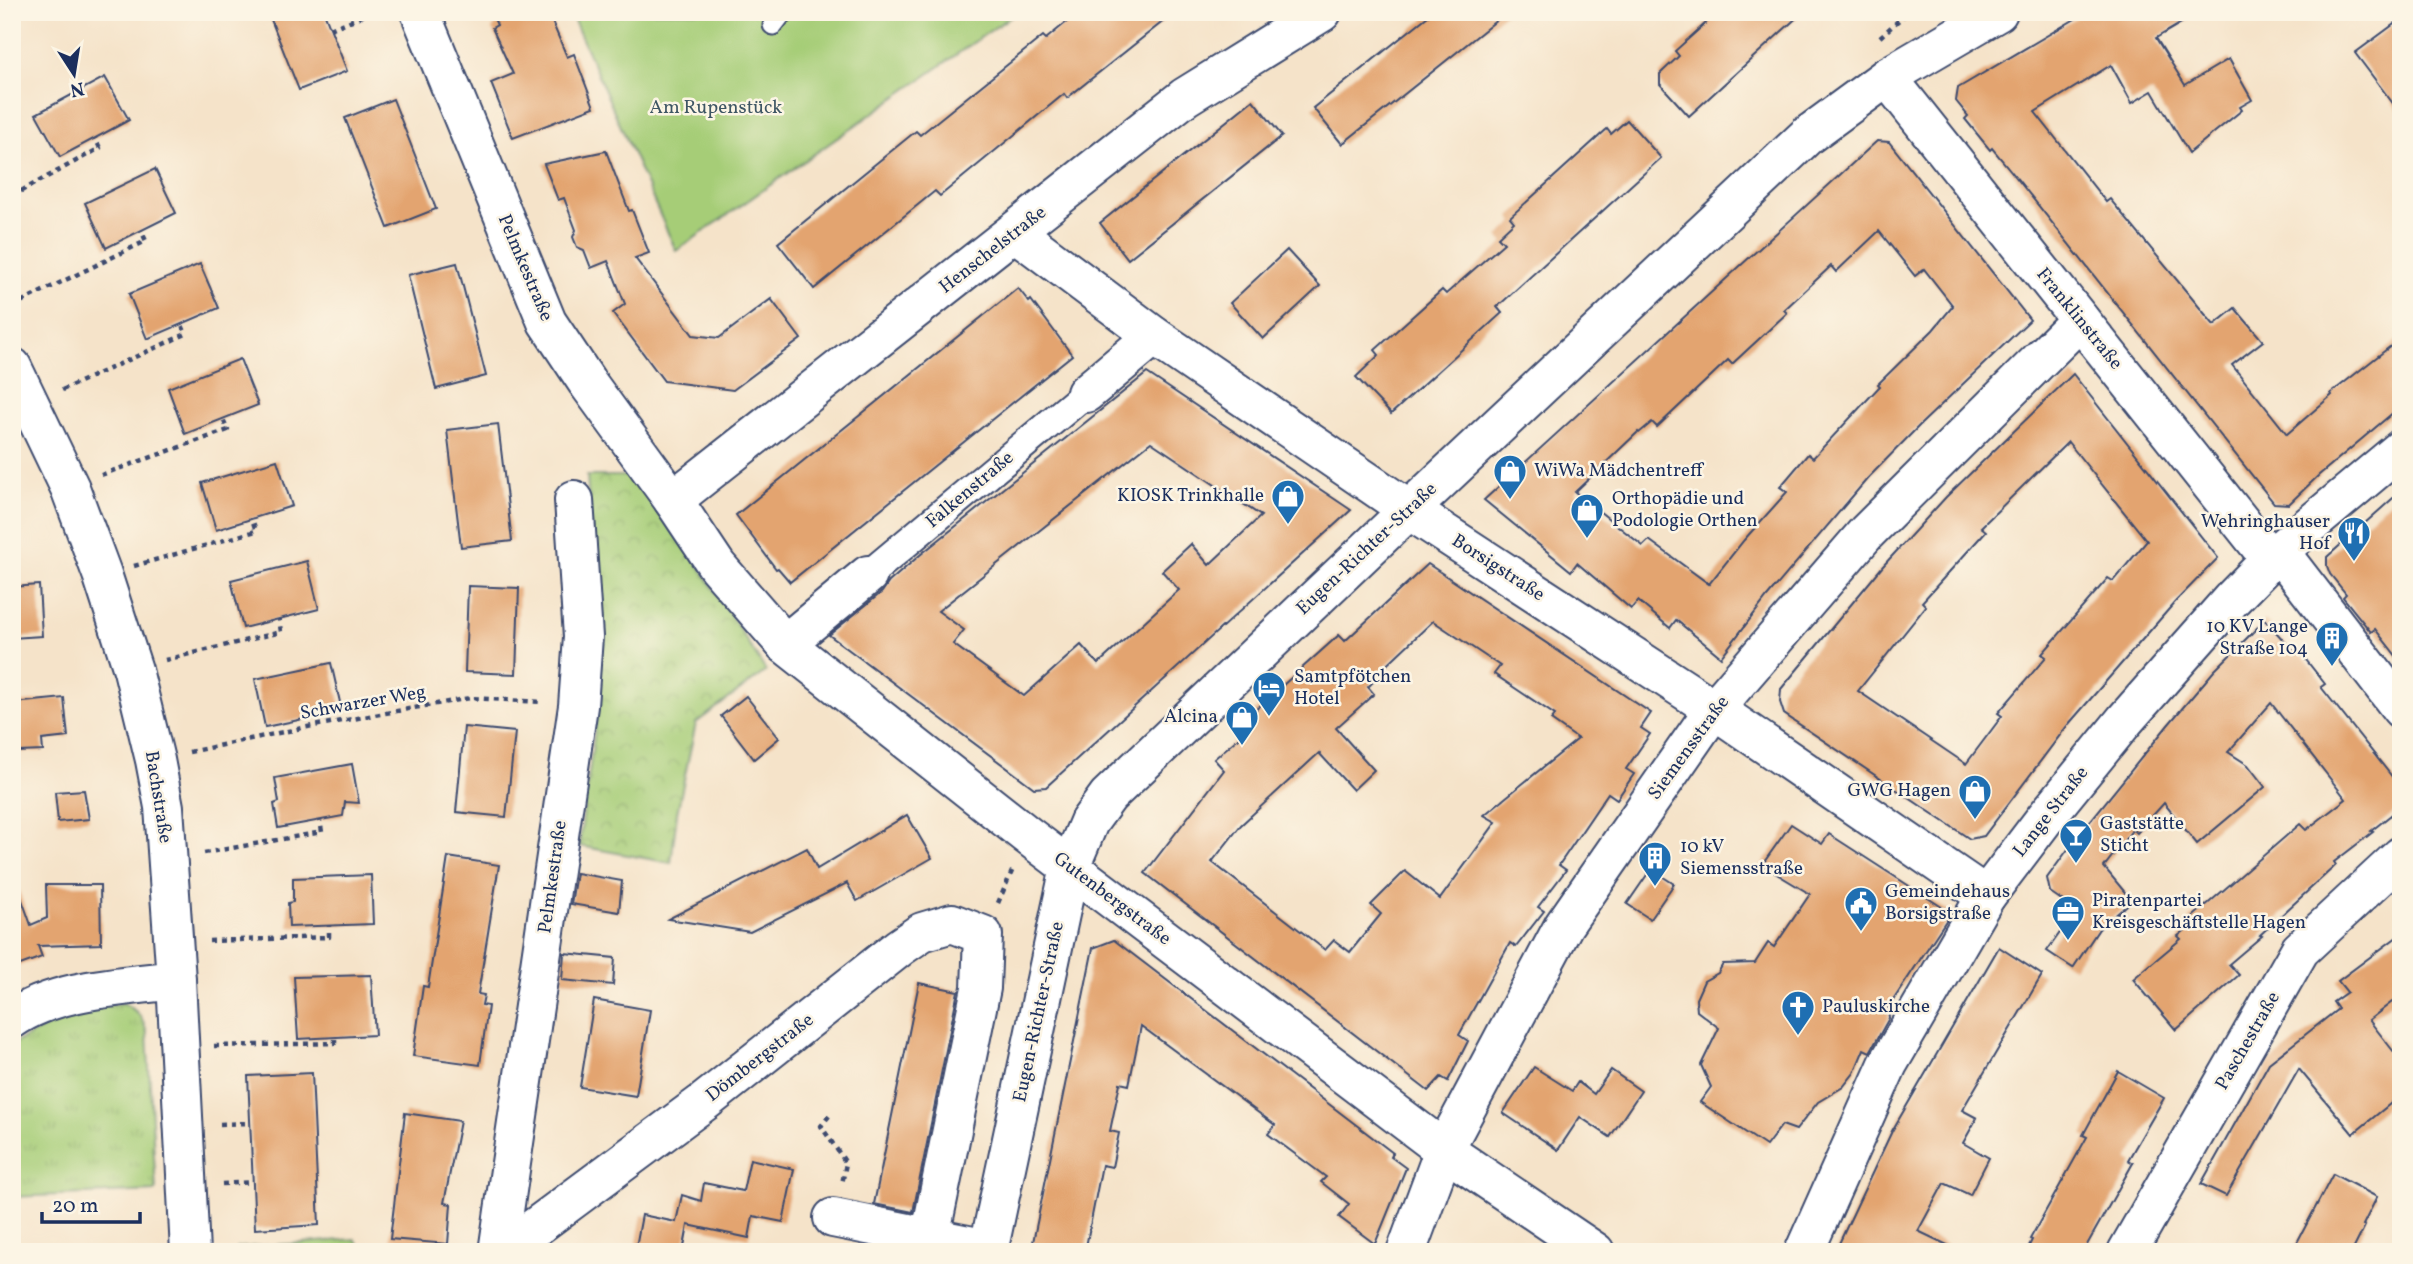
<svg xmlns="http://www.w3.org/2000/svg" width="2413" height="1264" font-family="Vollkorn,serif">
  <defs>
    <pattern id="grass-tufts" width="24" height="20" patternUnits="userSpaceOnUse" patternTransform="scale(1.75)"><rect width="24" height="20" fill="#a6cd77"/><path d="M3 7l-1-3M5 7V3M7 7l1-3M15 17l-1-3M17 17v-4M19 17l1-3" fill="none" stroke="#8eb069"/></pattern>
    <pattern id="park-crowns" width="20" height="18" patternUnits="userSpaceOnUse" patternTransform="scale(1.75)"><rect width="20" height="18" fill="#a6cd77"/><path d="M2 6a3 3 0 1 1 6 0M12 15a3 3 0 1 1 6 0" fill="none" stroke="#8eb069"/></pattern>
  </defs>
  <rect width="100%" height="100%" fill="#fcf5e5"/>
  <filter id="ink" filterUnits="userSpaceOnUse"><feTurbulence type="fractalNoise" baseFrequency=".0143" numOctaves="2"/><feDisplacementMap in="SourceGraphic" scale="14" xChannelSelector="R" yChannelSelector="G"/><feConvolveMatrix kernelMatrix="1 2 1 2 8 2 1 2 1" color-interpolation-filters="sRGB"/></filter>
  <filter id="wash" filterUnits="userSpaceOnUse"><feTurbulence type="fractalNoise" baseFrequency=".00686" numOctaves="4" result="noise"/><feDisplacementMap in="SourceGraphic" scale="28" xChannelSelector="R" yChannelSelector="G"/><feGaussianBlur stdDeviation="1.57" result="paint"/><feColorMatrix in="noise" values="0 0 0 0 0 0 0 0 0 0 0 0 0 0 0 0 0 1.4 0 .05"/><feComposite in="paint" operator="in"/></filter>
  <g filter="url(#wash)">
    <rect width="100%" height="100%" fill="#f5e3c9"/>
    <path fill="url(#grass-tufts)" stroke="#607e6a" stroke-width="2" d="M123 1003C138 1011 143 1017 147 1033L156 1191 12 1197V1044L83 1009Z"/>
    <g fill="url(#park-crowns)" stroke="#607e6a" stroke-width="2">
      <polygon points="587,476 642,476 766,671 696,723 677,813 671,863 579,846 601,685"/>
      <polygon points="355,1239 365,1252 237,1252 237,1248"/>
    </g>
    <polygon fill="#a6cd77" stroke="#607e6a" stroke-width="2" points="570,12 1017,12 676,251"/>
    <g id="blocks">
      <g fill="#e3a470" fill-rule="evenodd">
        <polygon points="268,12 324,12 347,71 299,90"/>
        <polygon points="491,12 548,12 567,57 574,54 594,107 513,138 491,83 513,74 492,28 497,25"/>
        <polygon points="1079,12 1175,12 1067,98 1064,94 940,196 935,191 814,289 778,243 916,131 920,135 1043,36 1046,39"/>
        <polygon points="1433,12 1507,12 1342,144 1313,108"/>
        <polygon points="1718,12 1803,12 1689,116 1660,84 1660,74 1679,56 1675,51"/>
        <polygon points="2087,12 2200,12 2156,38 2185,85 2229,59 2252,100 2240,107 2242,110 2189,153 2152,91 2132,103 2111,65 2035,112 2106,202 2110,199 2214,325 2235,308 2263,341 2232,365 2287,434 2332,395 2331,393 2401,338 2401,406 2319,475 2289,504 2274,503 2011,171 1992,148 1990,150 1965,119 1968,116 1956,101 1958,88"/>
        <polygon points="2401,19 2401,114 2355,53"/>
        <polygon points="105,77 129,120 60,157 36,114"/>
        <polygon points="393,99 436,209 388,228 345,118"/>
        <polygon points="1253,100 1282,136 1128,259 1100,223"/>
        <polygon points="1627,120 1661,158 1497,307 1502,313 1391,414 1356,377 1379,355 1375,350 1442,290 1446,294 1504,243 1498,237 1514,222 1510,217 1607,129 1611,134"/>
        <path d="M1877 141 1889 142 2030 320 1920 425 1868 478 1767 597 1721 657 1676 620 1670 628 1638 601 1631 609 1577 563 1571 571 1484 500ZM1879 231 1915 276 1924 269 1953 306 1933 330 1878 384 1880 386 1813 458 1808 454 1780 487 1787 492 1744 540 1709 584 1649 540 1643 546 1575 492 1638 432 1639 433 1652 422 1657 427 1728 360 1732 364 1787 313 1784 310 1831 266 1836 272Z"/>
        <polygon points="606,151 629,211 632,210 649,253 635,258 693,335 719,338 771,299 801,339 733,390 664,381 613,313 625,304 608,261 591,268 584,250 577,247 573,237 576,230 564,198 558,200 544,164"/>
        <polygon points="155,169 176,213 106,248 85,203"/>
        <polygon points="1287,250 1320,286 1263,339 1230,303"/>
        <polygon points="457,263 486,376 436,389 408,275"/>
        <polygon points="200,264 219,308 147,339 129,294"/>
        <polygon points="1018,288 1029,302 1031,300 1072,355 790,582 778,568 776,569 736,515"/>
        <polygon points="240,359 258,405 185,434 168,388"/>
        <path d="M1147 373 1351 510 1046 787 1034 788 829 635 882 592 889 582 920 555ZM1151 442 1261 516 1209 565 1191 544 1162 571 1179 590 1098 664 1081 645 1024 696 953 644 964 630 938 611Z"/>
        <path d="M2073 374 2218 558 2176 601 2067 726 1984 836 1970 839 1784 714 1780 702 1781 689 1883 566 1946 497ZM2068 442 2147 541 2113 581 2108 578 2042 654 2046 657 1998 713 2002 716 1966 764 1858 691 1926 606 1922 602 1986 531 1981 527Z"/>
        <polygon points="498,424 512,541 461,547 447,430"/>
        <polygon points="277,460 292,506 216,530 202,483"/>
        <polygon points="2401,491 2401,662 2375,629 2371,632 2343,597 2346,594 2330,574 2327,566 2327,557"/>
        <polygon points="307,561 319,609 243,628 231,580"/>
        <path d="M1428 564 1651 713 1641 728 1650 734 1626 769 1634 774 1617 799 1608 793 1559 865 1566 870 1538 907 1544 911 1516 947 1510 943 1459 1035 1468 1041 1448 1081 1441 1077 1428 1091 1145 873 1224 770 1214 759 1251 727 1244 720 1339 635 1345 641ZM1433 621 1500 666 1494 674 1555 715 1551 720 1578 739 1484 815 1496 822 1440 899 1405 871 1371 905 1381 914 1350 952 1334 940 1325 950 1212 862 1241 825 1319 753 1353 790 1374 770 1336 728 1374 694 1368 687 1378 677 1376 675Z"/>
        <polygon points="39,585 42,636 12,638 12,587"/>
        <polygon points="468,586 519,588 516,674 465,672"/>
        <polygon points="2265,620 2296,654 2299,651 2325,684 2321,687 2401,788 2401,807 2371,831 2373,832 2334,862 2336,865 2260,935 2262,936 2229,964 2239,975 2176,1030 2133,979 2181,939 2178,936 2193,924 2189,920 2300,824 2306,830 2346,799 2271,703 2228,752 2248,765 2265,787 2197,844 2164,803 2137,833 2133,829 2104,867 2132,901 2099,929 2073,968 2047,951 2076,910 2050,892 2047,878 2074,841 2168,725 2214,671"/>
        <polygon points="331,663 342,711 265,727 255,679"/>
        <polygon points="746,696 779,738 754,759 721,716"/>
        <polygon points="64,698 68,737 42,740 43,751 18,752 14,703"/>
        <polygon points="464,727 515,732 506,817 456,812"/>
        <polygon points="352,764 359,803 345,802 343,816 278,828 274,804 279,802 275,778"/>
        <polygon points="84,790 89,819 58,822 55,792"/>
        <polygon points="907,815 932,858 857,901 847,883 750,932 668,919 807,848 817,869"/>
        <polygon points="1791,824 1822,844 1829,834 1951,913 1888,1008 1889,1018 1870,1052 1864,1049 1854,1073 1843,1087 1818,1102 1796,1130 1782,1125 1766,1146 1700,1102 1711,1087 1701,1065 1719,1028 1697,1011 1696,999 1704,981 1718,973 1723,964 1755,963 1768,943 1774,947 1810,894 1762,865"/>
        <polygon points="448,857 499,865 478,994 484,995 482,1005 488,1006 480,1065 413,1056 423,986 428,987"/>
        <polygon points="1651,869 1674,884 1650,919 1627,904"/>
        <polygon points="576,873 622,881 619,912 571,904"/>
        <polygon points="371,875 373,924 289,927 288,903 293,902 293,878"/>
        <polygon points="16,883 31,925 47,918 46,885 100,885 101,944 38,946 42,957 12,968 12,884"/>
        <polygon points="2401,934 2401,995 2369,1020 2401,1061 2401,1095 2353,1134 2299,1069 2226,1196 2201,1184 2269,1063 2338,1009 2333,1002 2347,992 2338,981"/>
        <polygon points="1114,940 1393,1153 1391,1157 1406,1168 1375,1244 1339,1217 1349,1204 1321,1182 1326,1177 1268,1134 1275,1125 1141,1026 1129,1085 1120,1083 1110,1131 1119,1133 1112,1167 1102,1165 1085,1252 1031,1252 1093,948"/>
        <polygon points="1999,947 2042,975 1962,1110 1977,1118 1963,1143 1989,1158 1970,1195 1944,1183 1918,1231 1962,1252 1835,1252 1892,1131"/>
        <polygon points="564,953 615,958 613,985 562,980"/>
        <polygon points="371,975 375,1035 298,1039 294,977"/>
        <polygon points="919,983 958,991 913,1212 874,1204"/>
        <polygon points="594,1000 650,1010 636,1096 580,1087"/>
        <polygon points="1534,1067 1572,1091 1578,1082 1594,1094 1611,1070 1641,1091 1610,1137 1580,1117 1558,1150 1503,1113"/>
        <polygon points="2118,1071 2164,1098 2128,1160 2133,1163 2083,1252 2026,1252 2032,1240 2030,1239 2087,1137 2083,1135"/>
        <polygon points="312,1073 319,1225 255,1229 248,1076"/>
        <polygon points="405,1113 460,1121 444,1203 451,1204 448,1244 390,1239"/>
        <polygon points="750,1159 794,1169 783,1222 753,1216 749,1238 688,1225 683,1252 635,1252 642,1215 676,1222 682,1195 701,1201 704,1183 743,1191"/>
        <polygon points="2333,1174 2377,1197 2363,1225 2365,1226 2352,1252 2292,1252"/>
      </g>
    </g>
  </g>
  <g filter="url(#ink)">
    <use href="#blocks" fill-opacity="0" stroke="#3c4a6e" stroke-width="2"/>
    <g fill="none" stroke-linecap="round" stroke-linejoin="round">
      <defs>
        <polyline id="service" points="773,25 783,12"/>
        <polyline id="pedestrian" points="868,575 1086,393"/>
        <g id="minor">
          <polyline points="420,12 547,322 587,382 673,500 717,566 785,644 1027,835 1444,1150 1595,1252"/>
          <polyline points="1887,77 2271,560"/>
          <polyline points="1015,232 1154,336 1409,510 1714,709 1986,896"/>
          <polyline points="12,367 70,488 102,574 133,670 155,760 164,807 176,980 190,1252"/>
          <polyline points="1086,393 1154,336"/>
          <polyline points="673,500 1185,97 1322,12"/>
          <polyline points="2279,551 2401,709"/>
          <polyline points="785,644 868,575"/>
          <path d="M12 1019C58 988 122 987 176 980"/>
          <polyline points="833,1218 988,1249"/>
          <polyline points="498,1252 578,706 583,637 574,500"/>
          <polyline points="502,1252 704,1102 900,947 922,932 952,923 983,935 981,988 927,1252"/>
          <polyline points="988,1252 1070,867 1089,822 1108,796 1409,510 1808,135 1887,77 1998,12"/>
          <polyline points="1406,1252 1444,1150 1564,925 1714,709 1867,532 2080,320"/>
          <polyline points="1804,1252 1888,1064 1986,896 2046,817 2125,720 2231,600 2279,551 2401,449"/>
          <polyline points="2127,1252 2300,950 2401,856"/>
        </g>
      </defs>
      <use href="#service" stroke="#3c4a6e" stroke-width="23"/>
      <use href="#pedestrian" stroke="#3c4a6e" stroke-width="32"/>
      <use href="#minor" stroke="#3c4a6e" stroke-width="42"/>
      <g stroke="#3c4a6e" stroke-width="4.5" stroke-dasharray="5 5" stroke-linecap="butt">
        <polyline points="330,29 372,12"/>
        <polyline points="1880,37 1908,12"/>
        <polyline points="12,196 100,148 95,138"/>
        <polyline points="12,306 146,241 141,230"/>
        <polyline points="62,390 186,334 182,325"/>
        <polyline points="101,475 228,430 223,419"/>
        <polyline points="134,566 256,531 252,519"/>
        <polyline points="165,660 281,632 279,619"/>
        <polyline points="189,752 302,728 470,698 543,702"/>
        <polyline points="204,853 322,832 320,820"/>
        <polyline points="998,903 1013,869"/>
        <polyline points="209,941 329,937 329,926"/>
        <polyline points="214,1046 335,1043 335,1037"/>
        <polyline points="829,1116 821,1126 846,1163 842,1184"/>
        <polyline points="220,1124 250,1123"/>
        <polyline points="222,1184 253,1182"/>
      </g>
      <use href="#service" stroke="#fff" stroke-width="19"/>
      <use href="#pedestrian" stroke="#fff" stroke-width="28"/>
      <use href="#minor" stroke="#fff" stroke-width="38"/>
    </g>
  </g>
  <defs>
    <symbol id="shop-pin" viewBox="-11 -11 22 30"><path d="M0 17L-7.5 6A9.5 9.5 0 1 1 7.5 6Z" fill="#1f6fb2" stroke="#fcf5e5"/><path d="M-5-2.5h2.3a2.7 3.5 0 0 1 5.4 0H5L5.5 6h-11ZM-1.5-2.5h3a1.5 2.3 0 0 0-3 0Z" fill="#fff"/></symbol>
    <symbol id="restaurant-pin" viewBox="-11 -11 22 30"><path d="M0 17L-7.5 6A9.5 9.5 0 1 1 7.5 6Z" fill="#1f6fb2" stroke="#fcf5e5"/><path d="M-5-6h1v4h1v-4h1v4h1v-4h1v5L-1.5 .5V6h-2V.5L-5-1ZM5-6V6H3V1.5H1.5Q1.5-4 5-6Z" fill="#fff"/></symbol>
    <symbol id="building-pin" viewBox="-11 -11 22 30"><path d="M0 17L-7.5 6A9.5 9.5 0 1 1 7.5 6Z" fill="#1f6fb2" stroke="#fcf5e5"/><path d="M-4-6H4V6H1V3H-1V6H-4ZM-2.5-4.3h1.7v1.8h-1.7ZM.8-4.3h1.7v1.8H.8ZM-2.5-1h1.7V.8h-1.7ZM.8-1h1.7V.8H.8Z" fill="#fff"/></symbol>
    <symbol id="hotel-pin" viewBox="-11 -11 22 30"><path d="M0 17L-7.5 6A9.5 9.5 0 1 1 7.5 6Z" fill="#1f6fb2" stroke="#fcf5e5"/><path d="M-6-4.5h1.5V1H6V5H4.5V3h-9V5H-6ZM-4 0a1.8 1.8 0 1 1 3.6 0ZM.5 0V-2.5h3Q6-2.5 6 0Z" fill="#fff"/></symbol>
    <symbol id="bar-pin" viewBox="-11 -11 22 30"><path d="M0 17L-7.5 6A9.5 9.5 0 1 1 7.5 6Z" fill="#1f6fb2" stroke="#fcf5e5"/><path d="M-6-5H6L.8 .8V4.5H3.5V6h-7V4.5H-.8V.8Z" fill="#fff"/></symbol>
    <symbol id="civic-pin" viewBox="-11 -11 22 30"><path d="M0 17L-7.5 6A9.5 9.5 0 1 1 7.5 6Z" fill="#1f6fb2" stroke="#fcf5e5"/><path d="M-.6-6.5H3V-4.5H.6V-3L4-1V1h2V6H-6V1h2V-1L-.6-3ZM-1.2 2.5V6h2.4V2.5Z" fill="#fff"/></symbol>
    <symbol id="office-pin" viewBox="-11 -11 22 30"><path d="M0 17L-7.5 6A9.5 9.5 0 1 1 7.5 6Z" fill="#1f6fb2" stroke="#fcf5e5"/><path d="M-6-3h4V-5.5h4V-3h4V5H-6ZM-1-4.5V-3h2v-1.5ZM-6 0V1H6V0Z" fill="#fff"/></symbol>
    <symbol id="church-pin" viewBox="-11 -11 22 30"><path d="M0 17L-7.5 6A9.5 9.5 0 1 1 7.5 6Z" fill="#1f6fb2" stroke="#fcf5e5"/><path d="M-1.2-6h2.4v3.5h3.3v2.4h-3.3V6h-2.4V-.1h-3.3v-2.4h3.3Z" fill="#fff"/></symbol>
  </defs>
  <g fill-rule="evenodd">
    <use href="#shop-pin" x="1491" y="452" width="38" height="52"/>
    <use href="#shop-pin" x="1269" y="477" width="38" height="52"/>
    <use href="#shop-pin" x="1568" y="491" width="38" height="52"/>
    <use href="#restaurant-pin" x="2335" y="514" width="38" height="52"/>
    <use href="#building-pin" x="2313" y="619" width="38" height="52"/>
    <use href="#hotel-pin" x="1250" y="669" width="38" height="52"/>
    <use href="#shop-pin" x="1223" y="698" width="38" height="52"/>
    <use href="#shop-pin" x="1956" y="772" width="38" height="52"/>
    <use href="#bar-pin" x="2057" y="816" width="38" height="52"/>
    <use href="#building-pin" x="1636" y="839" width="38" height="52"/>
    <use href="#civic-pin" x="1842" y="884" width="38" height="52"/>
    <use href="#office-pin" x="2049" y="893" width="38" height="52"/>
    <use href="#church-pin" x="1779" y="988" width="38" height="52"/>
  </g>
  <g text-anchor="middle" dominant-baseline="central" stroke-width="5" stroke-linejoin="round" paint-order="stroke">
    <g font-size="19" fill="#3e5664" stroke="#fcf5e5">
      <text x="716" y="108">Am Rupenstück</text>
    </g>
    <g font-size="19" fill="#1b2f5e" stroke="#fcf5e5">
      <text transform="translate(993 250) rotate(-38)">Henschelstraße</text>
      <text transform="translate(525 268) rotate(67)">Pelmkestraße</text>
      <text transform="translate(2079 319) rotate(51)">Franklinstraße</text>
      <text transform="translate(970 490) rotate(-40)">Falkenstraße</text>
      <text transform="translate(1367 549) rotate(-43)">Eugen-Richter-Straße</text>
      <text transform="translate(1498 568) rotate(33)">Borsigstraße</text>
      <text transform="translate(363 703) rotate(-10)">Schwarzer Weg</text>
      <text transform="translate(1689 748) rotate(-54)">Siemensstraße</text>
      <text transform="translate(158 797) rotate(81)">Bachstraße</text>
      <text transform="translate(2051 812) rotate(-52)">Lange Straße</text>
      <text transform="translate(553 877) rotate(-82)">Pelmkestraße</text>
      <text transform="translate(1112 899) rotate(37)">Gutenbergstraße</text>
      <text transform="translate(1039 1012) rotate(-78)">Eugen-Richter-Straße</text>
      <text transform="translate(2248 1041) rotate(-60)">Paschestraße</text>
      <text transform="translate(760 1058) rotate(-38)">Dömbergstraße</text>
    </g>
    <g font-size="19" fill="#1b2f5e" stroke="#fcf5e5" text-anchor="start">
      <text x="1534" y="471">WiWa Mädchentreff</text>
      <text x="1264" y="496" text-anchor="end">KIOSK Trinkhalle</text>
      <text x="1612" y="499">Orthopädie und<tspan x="1612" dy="22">Podologie Orthen</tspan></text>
      <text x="2330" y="522" text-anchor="end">Wehringhauser<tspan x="2330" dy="22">Hof</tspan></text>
      <text x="2308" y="627" text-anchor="end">10 KV Lange<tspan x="2308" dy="22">Straße 104</tspan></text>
      <text x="1294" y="677">Samtpfötchen<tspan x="1294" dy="22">Hotel</tspan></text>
      <text x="1218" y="717" text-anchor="end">Alcina</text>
      <text x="1951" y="791" text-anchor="end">GWG Hagen</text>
      <text x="2100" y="824">Gaststätte<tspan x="2100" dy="22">Sticht</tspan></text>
      <text x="1680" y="847">10 kV<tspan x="1680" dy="22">Siemensstraße</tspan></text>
      <text x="1885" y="892">Gemeindehaus<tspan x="1885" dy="22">Borsigstraße</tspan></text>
      <text x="2092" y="901">Piratenpartei<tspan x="2092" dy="22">Kreisgeschäftstelle Hagen</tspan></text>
      <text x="1822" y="1007">Pauluskirche</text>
    </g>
  </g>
  <rect width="2413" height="1264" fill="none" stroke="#fcf5e5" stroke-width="42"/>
  <g transform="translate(74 74) rotate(168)" stroke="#fcf5e5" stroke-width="5" paint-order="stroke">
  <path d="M0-5L12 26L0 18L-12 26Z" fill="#1b2f5e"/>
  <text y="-10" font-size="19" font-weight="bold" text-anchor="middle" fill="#1b2f5e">N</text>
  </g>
  <path d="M42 1212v10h98v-10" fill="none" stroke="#1b2f5e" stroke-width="3.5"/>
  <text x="52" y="1212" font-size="21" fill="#1b2f5e" stroke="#fcf5e5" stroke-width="5" paint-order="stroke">20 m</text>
</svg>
